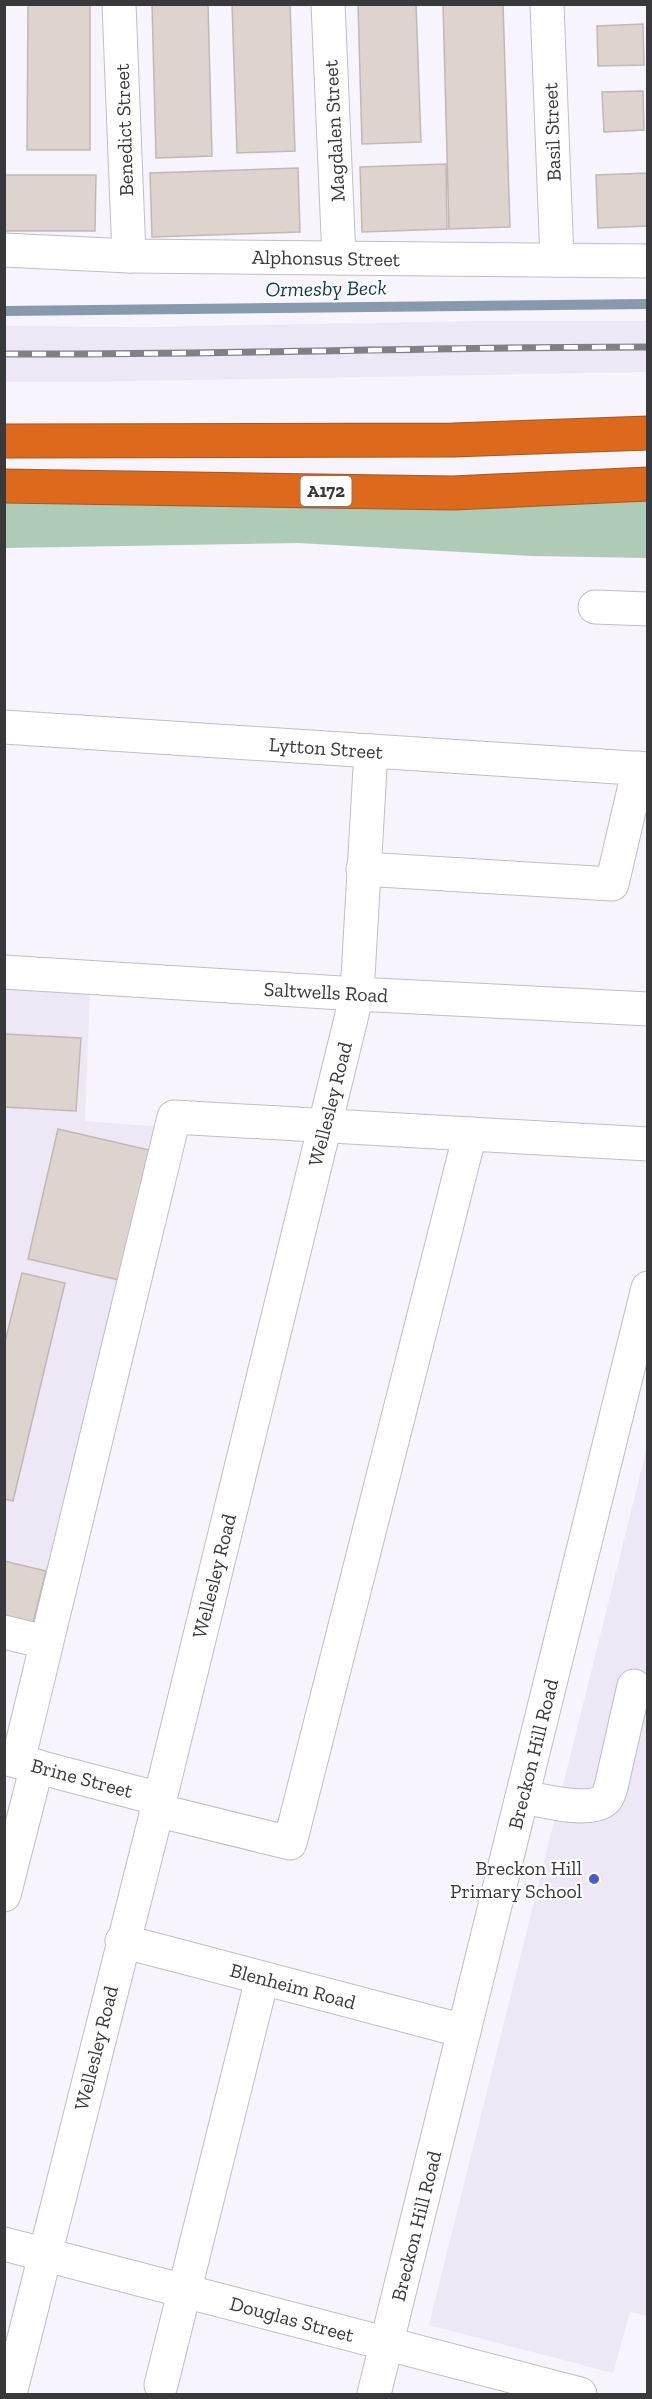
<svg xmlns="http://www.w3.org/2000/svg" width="652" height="2399" font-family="'Zilla Slab',serif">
  <rect width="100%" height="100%" fill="#f7f4fd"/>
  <g fill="#ede7f6">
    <polygon points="485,321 647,321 647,372 86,382 5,382 5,326 148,327"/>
    <polygon points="5,977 90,988 85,1121 163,1127 44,1647 5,1639"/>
    <polygon points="647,1447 647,2316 630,2312 613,2373 429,2325"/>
  </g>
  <polygon fill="#aecbb6" points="647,493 647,558 532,556 298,543 5,548 4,501"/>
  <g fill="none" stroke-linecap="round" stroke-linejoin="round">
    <polyline stroke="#8799ac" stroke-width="10" points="4,311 648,304"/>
  </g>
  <g fill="#ddd4cf" stroke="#c1b8b3" stroke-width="1.5">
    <polygon points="28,4 90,4 90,150 27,150"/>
    <polygon points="152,4 208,4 212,156 156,158"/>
    <polygon points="232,4 290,4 295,151 237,153"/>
    <polygon points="358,4 416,4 421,142 362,144"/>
    <polygon points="443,4 503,4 510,227 449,229"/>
    <polygon points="643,24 644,65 598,66 597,26"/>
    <polygon points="643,91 644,130 604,132 602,92"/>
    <polygon points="446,164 447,229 362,232 360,167"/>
    <polygon points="298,168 300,232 152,237 150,173"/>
    <polygon points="648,173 648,226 598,228 596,175"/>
    <polygon points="4,175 96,175 95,231 4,231"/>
    <polygon points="4,1034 81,1038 76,1111 4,1107"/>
    <polygon points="58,1129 149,1150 119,1280 28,1259"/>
    <polygon points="22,1273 65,1283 13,1501 4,1499 4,1346"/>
    <polygon points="4,1561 46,1571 33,1623 4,1616"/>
  </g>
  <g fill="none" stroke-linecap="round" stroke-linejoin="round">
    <defs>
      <g id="minor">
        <polyline points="119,4 129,256"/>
        <polyline points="328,4 339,258"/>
        <polyline points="547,4 557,260"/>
        <polyline points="4,250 129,256 648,261"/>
        <polyline points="595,607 648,609"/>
        <polyline points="4,727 648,769"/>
        <polyline points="363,869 612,884 639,768"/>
        <polyline points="4,972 357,994 648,1009"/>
        <polyline points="4,1632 45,1642"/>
        <polyline points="4,1758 160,1799"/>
        <polyline points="18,1761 174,1117 470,1134"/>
        <path d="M522 1797C542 1800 584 1812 602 1802 608 1799 609 1793 611 1787L634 1686"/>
        <polyline points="156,1810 290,1843 470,1134 648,1144"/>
        <polyline points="4,1895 37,1766"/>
        <polyline points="122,1941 464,2031"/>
        <polyline points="4,2244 580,2394"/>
        <polyline points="161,2385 262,1979"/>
        <polyline points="10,2394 160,1799 357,994 371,751"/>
        <polyline points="374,2394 648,1288"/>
      </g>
      <g id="highway">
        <polyline points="4,441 453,440 648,433"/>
        <polyline points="4,486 453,493 648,484"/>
      </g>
    </defs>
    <use href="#minor" stroke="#c0bdc5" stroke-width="35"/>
    <use href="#highway" stroke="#a35827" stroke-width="35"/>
    <use href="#minor" stroke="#fff" stroke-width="33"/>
    <use href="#highway" stroke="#dc691c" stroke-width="33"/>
    <defs>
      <path id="rail" d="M4 354C219 355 433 347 648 347"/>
    </defs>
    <use href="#rail" stroke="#828085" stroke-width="7"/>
    <use href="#rail" stroke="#fff" stroke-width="4.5" stroke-dasharray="14" stroke-linecap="butt"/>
  </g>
  <circle fill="#4c59cf" stroke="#fff" stroke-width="2" cx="594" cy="1879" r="6"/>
  <g text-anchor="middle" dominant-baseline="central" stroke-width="4.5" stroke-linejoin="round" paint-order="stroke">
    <rect fill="#fff" stroke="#747476" stroke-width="1.5" x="300.5" y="476" width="51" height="30" rx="4.5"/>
    <g font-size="18" font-weight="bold" fill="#39383b">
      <text x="326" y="491">A172</text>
    </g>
    <g font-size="20" fill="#39383b" stroke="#fff">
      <text transform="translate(124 130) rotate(-92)">Benedict Street</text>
      <text transform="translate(334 131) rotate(-93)">Magdalen Street</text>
      <text transform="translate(552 132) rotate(-92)">Basil Street</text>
      <text transform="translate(326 258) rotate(1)">Alphonsus Street</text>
      <text transform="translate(326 748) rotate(4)">Lytton Street</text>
      <text transform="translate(326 992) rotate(3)">Saltwells Road</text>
      <text transform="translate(330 1104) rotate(-76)">Wellesley Road</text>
      <text transform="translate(214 1576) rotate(-76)">Wellesley Road</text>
      <text transform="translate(533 1754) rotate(-76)">Breckon Hill Road</text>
      <text transform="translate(82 1778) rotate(15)">Brine Street</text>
      <text transform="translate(293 1986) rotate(15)">Blenheim Road</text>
      <text transform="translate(96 2048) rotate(-76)">Wellesley Road</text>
      <text transform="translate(416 2226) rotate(-76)">Breckon Hill Road</text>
      <text transform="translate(292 2319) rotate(15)">Douglas Street</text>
    </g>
    <g font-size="20" fill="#39383b" stroke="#fff" text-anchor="end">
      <text x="582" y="1868">Breckon Hill<tspan x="582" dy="23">Primary School</tspan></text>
    </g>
    <g font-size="21" font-style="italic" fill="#0d395c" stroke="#fff">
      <text transform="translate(326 288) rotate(-1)">Ormesby Beck</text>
    </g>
  </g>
  <rect width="652" height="2399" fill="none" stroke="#39383b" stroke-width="12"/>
</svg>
